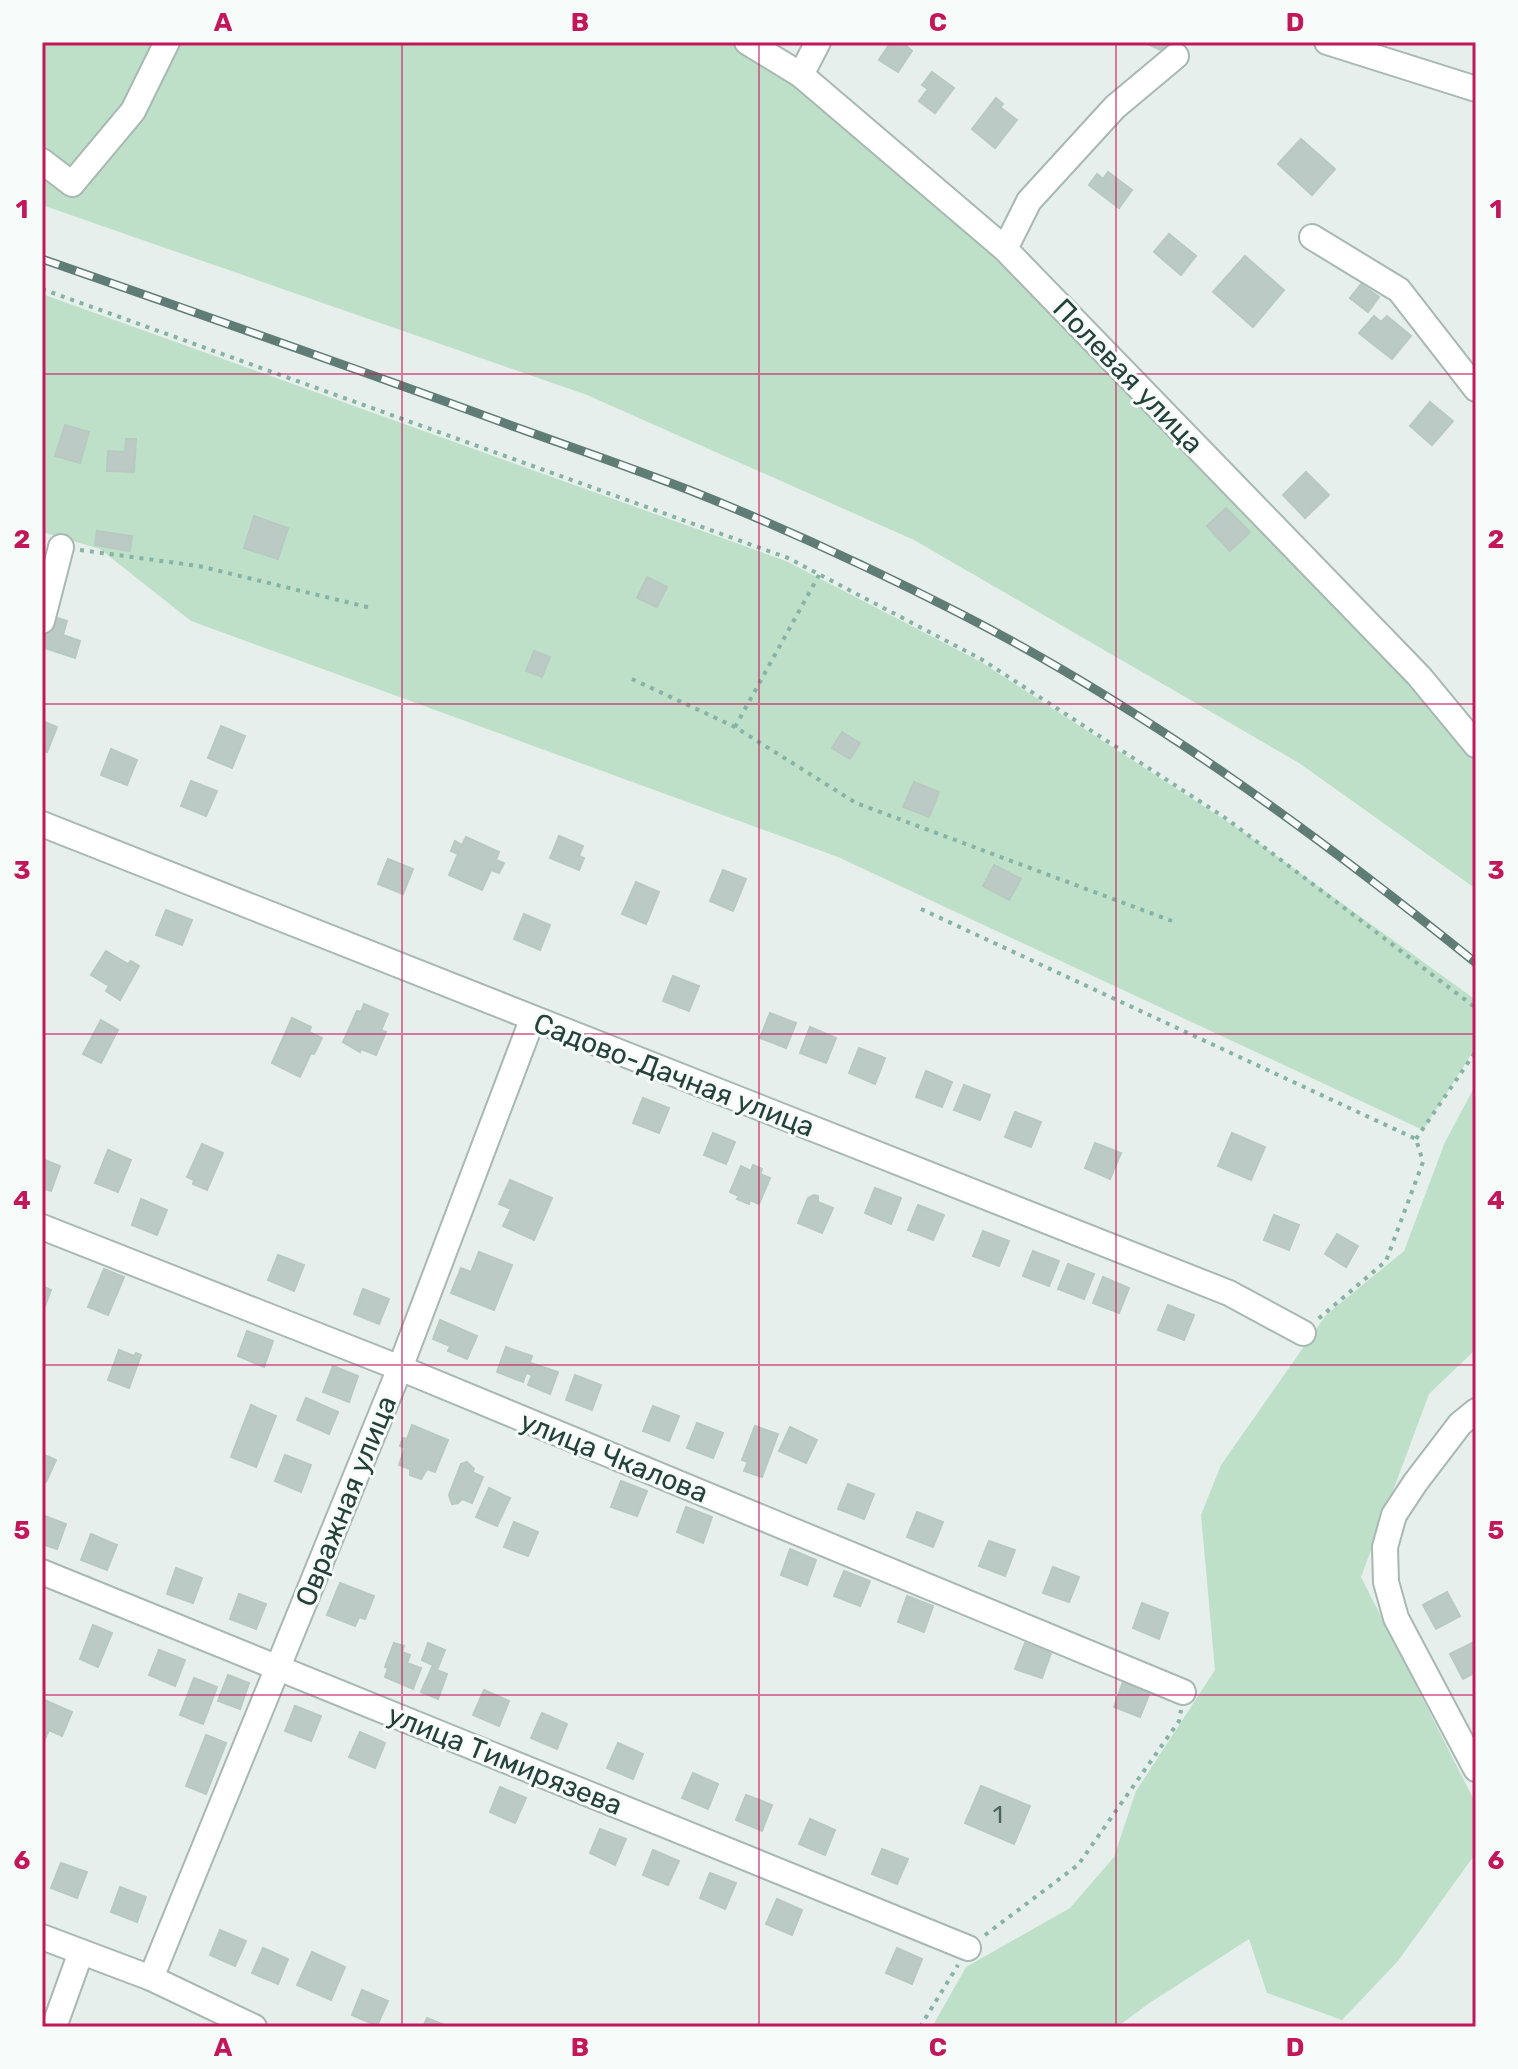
<svg xmlns="http://www.w3.org/2000/svg" width="1518" height="2069" font-family="Rubik,sans-serif">
  <rect width="100%" height="100%" fill="#e6efeb"/>
  <g fill="#bfe0c8">
    <polygon points="42,42 731,42 780,72 997,248 1476,751 1476,889 1299,763 914,540 587,395 42,205"/>
    <polygon points="42,294 786,561 981,662 1242,831 1476,1000 1476,1047 1423,1130 838,857 191,621 100,549 42,532"/>
    <polygon points="1476,1084 1476,1349 1429,1394 1361,1577 1476,1804 1476,1853 1398,1961 1342,2020 1267,1993 1249,1939 1148,2004 1117,2027 932,2027 966,1967 1070,1908 1114,1857 1136,1791 1215,1670 1201,1515 1221,1465 1326,1315 1404,1251 1445,1142"/>
  </g>
  <g fill="#bbcac4" stroke="#b8c9c2" stroke-width="2">
    <polygon points="891,42 902,42 912,51 898,72 879,60"/>
    <polygon points="1143,42 1167,42 1163,51"/>
    <polygon points="932,72 954,88 935,113 919,101 928,89 922,85"/>
    <polygon points="996,98 1003,104 1000,107 1017,120 995,148 972,129"/>
    <polygon points="1301,139 1335,169 1312,195 1278,164"/>
    <polygon points="1108,172 1132,190 1119,208 1089,185 1097,174 1103,179"/>
    <polygon points="1169,234 1196,256 1181,275 1154,252"/>
    <polygon points="1245,256 1284,290 1253,327 1213,292"/>
    <polygon points="1361,284 1379,297 1368,312 1350,298"/>
    <polygon points="1374,316 1381,322 1387,316 1411,336 1392,359 1359,333"/>
    <polygon points="1430,402 1453,421 1432,445 1410,426"/>
    <polygon points="65,425 89,432 80,463 55,456"/>
    <polygon points="126,439 136,439 134,472 107,471 108,451 125,452"/>
    <polygon points="1306,472 1329,495 1305,518 1283,495"/>
    <polygon points="1226,508 1250,532 1230,551 1207,526"/>
    <polygon points="254,516 288,528 278,559 244,548"/>
    <polygon points="97,531 132,536 130,551 95,545"/>
    <polygon points="647,577 667,587 657,607 637,598"/>
    <polygon points="51,616 67,621 63,635 80,641 75,658 42,647"/>
    <polygon points="534,651 550,657 542,677 526,671"/>
    <polygon points="42,721 57,727 47,752 42,750"/>
    <polygon points="221,726 245,736 232,768 208,758"/>
    <polygon points="842,732 860,743 850,759 832,748"/>
    <polygon points="111,749 137,760 127,785 101,775"/>
    <polygon points="191,781 217,791 206,816 181,806"/>
    <polygon points="914,782 939,792 929,817 903,807"/>
    <polygon points="559,836 583,846 579,856 584,858 579,870 550,858"/>
    <polygon points="466,837 499,852 496,860 504,863 499,873 491,870 482,890 449,875 458,854 451,851 455,841 462,845"/>
    <polygon points="388,859 413,869 403,894 378,884"/>
    <polygon points="994,865 1021,879 1009,900 983,886"/>
    <polygon points="723,870 746,879 733,911 710,901"/>
    <polygon points="636,882 659,892 646,924 622,914"/>
    <polygon points="166,910 192,920 182,945 156,935"/>
    <polygon points="524,914 550,925 540,950 514,939"/>
    <polygon points="106,951 128,964 131,961 139,966 120,1000 106,991 109,986 91,975"/>
    <polygon points="673,976 699,986 689,1011 663,1001"/>
    <polygon points="364,1004 388,1014 381,1030 386,1032 376,1055 361,1049 360,1052 343,1042 357,1011 361,1012"/>
    <polygon points="770,1013 796,1023 786,1048 760,1038"/>
    <polygon points="292,1018 311,1027 309,1032 322,1038 314,1054 311,1053 300,1077 272,1063"/>
    <polygon points="101,1020 118,1030 101,1063 83,1054"/>
    <polygon points="810,1027 836,1038 826,1063 800,1053"/>
    <polygon points="859,1048 885,1058 875,1084 849,1073"/>
    <polygon points="926,1071 952,1082 942,1107 916,1097"/>
    <polygon points="964,1085 990,1095 980,1120 954,1110"/>
    <polygon points="643,1098 669,1108 659,1133 633,1123"/>
    <polygon points="1015,1112 1041,1122 1031,1147 1005,1137"/>
    <polygon points="713,1133 735,1142 726,1164 704,1155"/>
    <polygon points="1232,1133 1265,1147 1251,1180 1218,1166"/>
    <polygon points="1095,1143 1121,1153 1110,1179 1085,1168"/>
    <polygon points="202,1144 223,1153 207,1190 193,1184 194,1180 187,1177"/>
    <polygon points="108,1150 131,1160 118,1192 95,1183"/>
    <polygon points="42,1159 60,1166 51,1191 42,1188"/>
    <polygon points="753,1165 762,1169 760,1174 770,1178 759,1204 750,1200 749,1204 737,1199 739,1196 730,1192 741,1166 751,1171"/>
    <polygon points="510,1180 552,1198 534,1240 503,1226 511,1209 499,1204"/>
    <polygon points="875,1188 901,1198 891,1224 865,1213"/>
    <polygon points="814,1195 818,1196 818,1202 833,1208 822,1233 798,1223 808,1198"/>
    <polygon points="141,1199 167,1210 157,1235 132,1225"/>
    <polygon points="918,1205 944,1215 933,1240 908,1230"/>
    <polygon points="1274,1215 1299,1225 1289,1250 1264,1240"/>
    <polygon points="983,1231 1009,1241 999,1266 973,1256"/>
    <polygon points="1337,1234 1358,1246 1346,1267 1325,1254"/>
    <polygon points="1033,1251 1059,1261 1049,1286 1023,1276"/>
    <polygon points="479,1252 512,1265 494,1310 451,1293 461,1268 471,1272"/>
    <polygon points="278,1255 304,1265 294,1291 268,1280"/>
    <polygon points="1068,1264 1094,1274 1084,1299 1058,1289"/>
    <polygon points="104,1269 124,1277 108,1315 88,1307"/>
    <polygon points="1103,1277 1129,1288 1119,1313 1093,1303"/>
    <polygon points="42,1286 51,1290 42,1314"/>
    <polygon points="363,1289 389,1299 379,1324 354,1314"/>
    <polygon points="1168,1305 1194,1315 1184,1340 1158,1330"/>
    <polygon points="440,1320 477,1336 467,1359 448,1351 450,1346 433,1339"/>
    <polygon points="247,1331 273,1341 264,1367 238,1356"/>
    <polygon points="506,1347 532,1356 523,1382 497,1372"/>
    <polygon points="119,1350 134,1356 136,1353 141,1355 129,1388 108,1380"/>
    <polygon points="531,1363 558,1372 550,1394 528,1385 532,1375 527,1373"/>
    <polygon points="333,1366 358,1376 349,1402 323,1392"/>
    <polygon points="575,1375 601,1385 592,1410 566,1400"/>
    <polygon points="306,1398 338,1412 329,1434 297,1420"/>
    <polygon points="251,1405 276,1416 256,1467 231,1457"/>
    <polygon points="653,1406 679,1416 669,1441 643,1431"/>
    <polygon points="697,1423 723,1433 713,1458 687,1448"/>
    <polygon points="412,1425 448,1440 435,1472 427,1469 421,1479 410,1475 410,1469 399,1465 405,1448 400,1446 403,1438 407,1439"/>
    <polygon points="755,1426 778,1434 762,1477 744,1471 748,1462 742,1460"/>
    <polygon points="790,1427 817,1440 806,1463 779,1451"/>
    <polygon points="42,1454 56,1460 46,1482 42,1480"/>
    <polygon points="285,1455 311,1465 301,1492 275,1481"/>
    <polygon points="467,1462 474,1469 472,1472 483,1477 472,1503 462,1499 458,1503 452,1504 449,1495 461,1464"/>
    <polygon points="621,1481 647,1491 637,1516 611,1507"/>
    <polygon points="848,1484 874,1494 864,1519 838,1509"/>
    <polygon points="489,1488 510,1498 497,1526 476,1517"/>
    <polygon points="686,1507 712,1517 703,1543 677,1532"/>
    <polygon points="917,1512 943,1522 933,1547 907,1537"/>
    <polygon points="42,1515 66,1524 57,1549 42,1544"/>
    <polygon points="514,1522 538,1532 528,1556 504,1547"/>
    <polygon points="91,1534 117,1545 107,1570 81,1560"/>
    <polygon points="989,1541 1015,1550 1005,1576 979,1566"/>
    <polygon points="790,1549 816,1560 807,1585 781,1575"/>
    <polygon points="1053,1567 1079,1577 1069,1602 1043,1593"/>
    <polygon points="176,1568 202,1578 193,1603 167,1594"/>
    <polygon points="844,1571 870,1581 860,1606 834,1596"/>
    <polygon points="340,1583 374,1596 365,1619 359,1617 355,1626 327,1615"/>
    <polygon points="1447,1592 1460,1616 1436,1629 1423,1605"/>
    <polygon points="239,1594 266,1604 256,1629 230,1619"/>
    <polygon points="907,1596 933,1606 924,1632 898,1622"/>
    <polygon points="1142,1603 1168,1613 1159,1639 1133,1628"/>
    <polygon points="93,1625 112,1633 98,1667 80,1659"/>
    <polygon points="1474,1642 1476,1672 1463,1679 1450,1654"/>
    <polygon points="394,1643 404,1646 402,1652 410,1655 407,1663 421,1668 413,1689 385,1677 388,1668 385,1667"/>
    <polygon points="428,1643 445,1650 437,1670 447,1674 438,1699 421,1692 433,1665 422,1660"/>
    <polygon points="1025,1643 1051,1653 1042,1678 1015,1669"/>
    <polygon points="159,1650 185,1660 175,1686 149,1675"/>
    <polygon points="228,1675 249,1683 240,1709 218,1701"/>
    <polygon points="194,1678 217,1687 203,1724 180,1715"/>
    <polygon points="1123,1682 1150,1692 1140,1717 1114,1707"/>
    <polygon points="484,1690 509,1701 499,1726 473,1715"/>
    <polygon points="42,1699 72,1712 62,1736 49,1730 44,1741 42,1740"/>
    <polygon points="295,1706 321,1716 311,1741 285,1731"/>
    <polygon points="542,1713 567,1724 557,1749 531,1738"/>
    <polygon points="360,1732 385,1743 375,1768 349,1757"/>
    <polygon points="206,1735 226,1743 206,1794 186,1786"/>
    <polygon points="618,1743 643,1754 633,1779 607,1768"/>
    <polygon points="693,1773 718,1784 708,1809 682,1798"/>
    <polygon points="981,1786 1030,1806 1014,1844 965,1823"/>
    <polygon points="500,1787 526,1798 515,1823 490,1812"/>
    <polygon points="746,1795 772,1805 762,1831 736,1820"/>
    <polygon points="810,1819 835,1830 825,1855 799,1844"/>
    <polygon points="600,1829 626,1839 615,1865 590,1853"/>
    <polygon points="882,1849 908,1859 897,1884 872,1874"/>
    <polygon points="653,1850 679,1861 668,1885 643,1875"/>
    <polygon points="61,1863 87,1872 77,1898 51,1888"/>
    <polygon points="710,1873 736,1883 725,1909 700,1898"/>
    <polygon points="120,1887 146,1897 137,1922 111,1912"/>
    <polygon points="777,1899 802,1910 792,1935 766,1924"/>
    <polygon points="220,1930 246,1941 235,1966 210,1955"/>
    <polygon points="263,1948 288,1959 278,1984 252,1973"/>
    <polygon points="897,1948 922,1959 912,1984 886,1973"/>
    <polygon points="312,1952 345,1967 331,2000 297,1985"/>
    <polygon points="362,1990 388,2001 377,2026 352,2015"/>
    <polygon points="427,2018 449,2027 423,2027"/>
  </g>
  <g fill="none" stroke-linecap="round" stroke-linejoin="round">
    <defs>
      <g id="minor">
        <polyline points="747,42 801,75 1005,249 1419,676 1476,745"/>
        <polyline points="1327,42 1476,89"/>
        <polyline points="801,75 818,42"/>
        <polyline points="42,161 72,184 133,111 167,42"/>
        <polyline points="1312,237 1399,290 1476,389"/>
        <polyline points="1005,249 1029,201 1115,107 1176,56"/>
        <polyline points="42,621 61,547"/>
        <polyline points="42,824 1229,1293 1303,1333"/>
        <polyline points="42,1227 400,1368 1183,1692"/>
        <polyline points="1476,1411 1460,1424 1415,1483 1394,1515 1385,1547 1386,1582 1396,1618 1476,1769"/>
        <polyline points="42,1572 968,1948"/>
        <polyline points="42,1937 151,1978 254,2027"/>
        <polyline points="151,1978 400,1368 532,1020"/>
        <polyline points="54,2027 81,1952"/>
      </g>
    </defs>
    <use href="#minor" stroke="#a8b8b2" stroke-width="28"/>
    <g stroke="#86b3a5" stroke-width="4" stroke-dasharray="4 6" stroke-linecap="butt">
      <polyline points="42,289 788,558 981,659 1227,819 1476,1008"/>
      <polyline points="80,550 199,566 371,608"/>
      <polyline points="632,679 735,727 856,803 1172,921"/>
      <polyline points="735,727 819,575"/>
      <polyline points="921,909 1416,1139 1423,1162 1386,1261 1317,1320"/>
      <polyline points="1416,1139 1476,1051"/>
      <polyline points="985,1935 1078,1865 1179,1721 1181,1710"/>
      <polyline points="920,2027 958,1965"/>
    </g>
    <use href="#minor" stroke="#fff" stroke-width="24"/>
    <defs>
      <path id="rail" d="M42 259C197 313 352 367 507 424 568 446 629 467 689 490 782 527 873 569 961 614 1146 709 1315 833 1476 963"/>
    </defs>
    <use href="#rail" stroke="#5f7d75" stroke-width="9"/>
    <use href="#rail" stroke="#f7fbf9" stroke-width="6" stroke-dasharray="18" stroke-linecap="butt"/>
  </g>
  <path fill="none" stroke="#c2185b" stroke-width="2" stroke-opacity="0.55" d="M402 42V2027M759 42V2027M1116 42V2027M42 374H1476M42 704H1476M42 1034H1476M42 1365H1476M42 1695H1476"/>
  <g text-anchor="middle" dominant-baseline="central" stroke-width="6" stroke-linejoin="round" paint-order="stroke">
    <g font-size="24" fill="#4a645c">
      <text x="998" y="1815">1</text>
    </g>
    <g font-size="28" fill="#24423a" stroke="#f7fbf9">
      <text transform="translate(1128 376) rotate(46)">Полевая улица</text>
      <text transform="translate(674 1075) rotate(21)">Садово-Дачная улица</text>
      <text transform="translate(614 1457) rotate(22)">улица Чкалова</text>
      <text transform="translate(346 1501) rotate(-68)">Овражная улица</text>
      <text transform="translate(505 1760) rotate(22)">улица Тимирязева</text>
    </g>
  </g>
  <rect width="1518" height="2069" fill="none" stroke="#f7fbf9" stroke-width="88"/>
  <rect x="44" y="44" width="1430" height="1981" fill="none" stroke="#c2185b" stroke-width="3"/>
  <g font-size="26" text-anchor="middle" font-weight="bold" fill="#c2185b">
    <text x="223" y="31">A</text>
    <text x="580" y="31">B</text>
    <text x="938" y="31">C</text>
    <text x="1295" y="31">D</text>
    <text x="22" y="218">1</text>
    <text x="1496" y="218">1</text>
    <text x="22" y="548">2</text>
    <text x="1496" y="548">2</text>
    <text x="22" y="879">3</text>
    <text x="1496" y="879">3</text>
    <text x="22" y="1209">4</text>
    <text x="1496" y="1209">4</text>
    <text x="22" y="1539">5</text>
    <text x="1496" y="1539">5</text>
    <text x="22" y="1869">6</text>
    <text x="1496" y="1869">6</text>
    <text x="223" y="2056">A</text>
    <text x="580" y="2056">B</text>
    <text x="938" y="2056">C</text>
    <text x="1295" y="2056">D</text>
  </g>
</svg>
